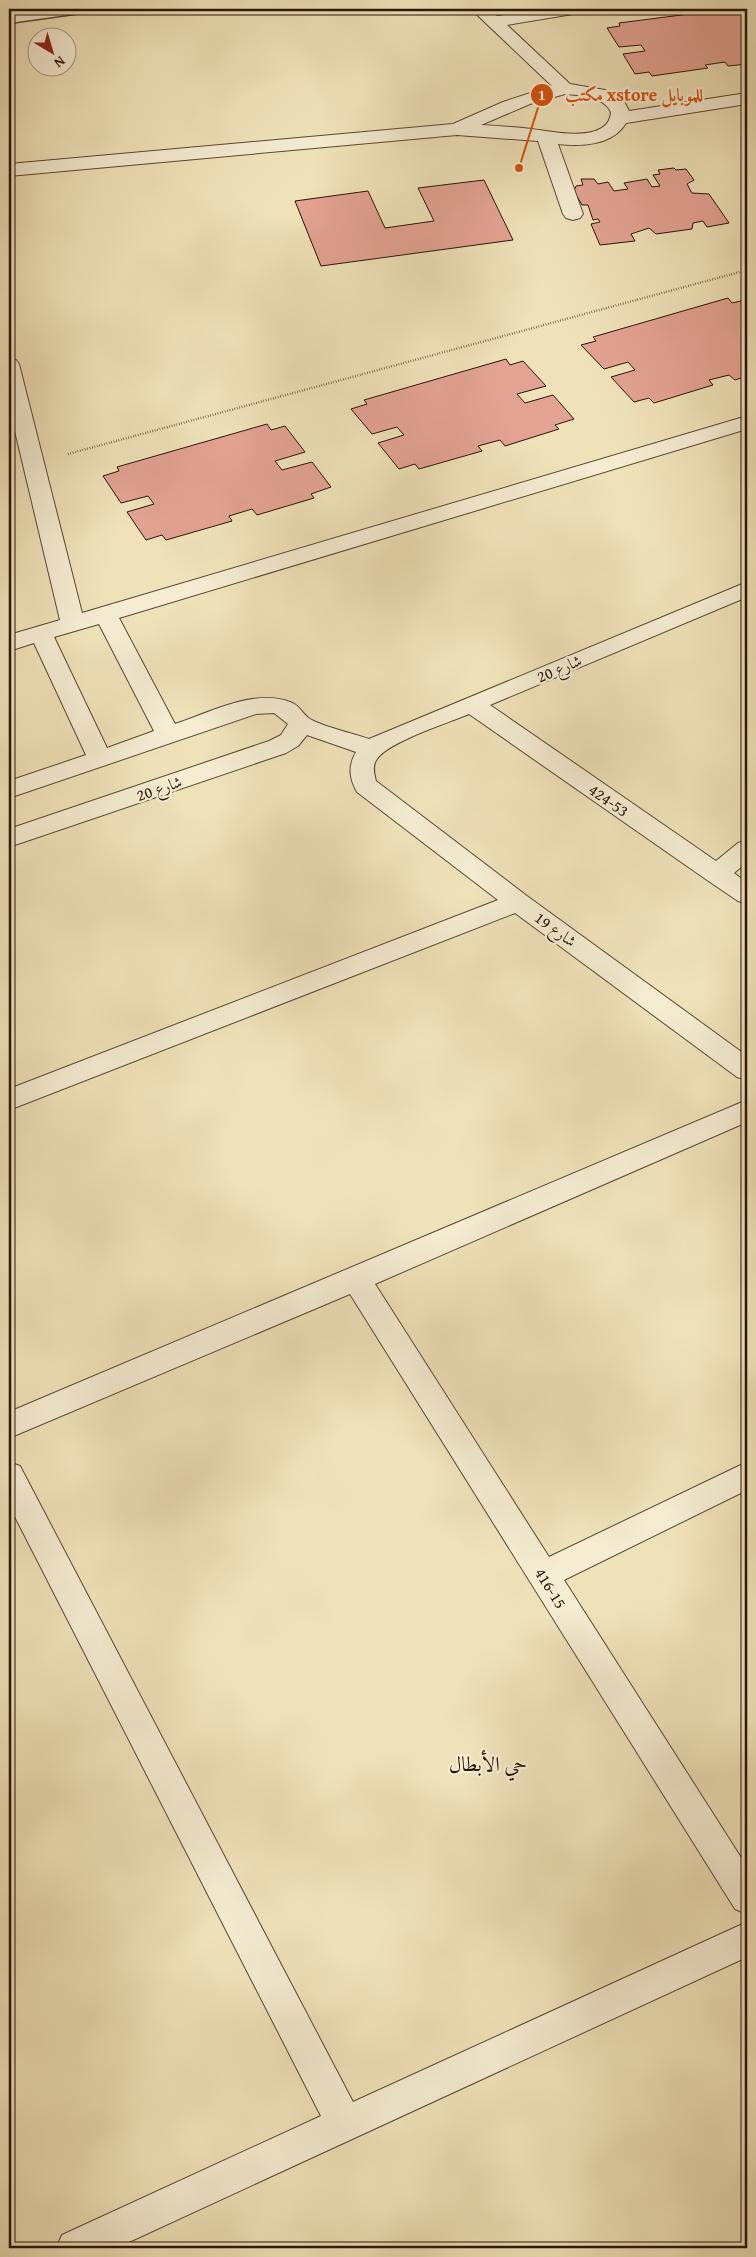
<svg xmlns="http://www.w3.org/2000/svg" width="756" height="2257" font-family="'Gentium Book Plus',Amiri,serif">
  <rect width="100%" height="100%" fill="#efe2b9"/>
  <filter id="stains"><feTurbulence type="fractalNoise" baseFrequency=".004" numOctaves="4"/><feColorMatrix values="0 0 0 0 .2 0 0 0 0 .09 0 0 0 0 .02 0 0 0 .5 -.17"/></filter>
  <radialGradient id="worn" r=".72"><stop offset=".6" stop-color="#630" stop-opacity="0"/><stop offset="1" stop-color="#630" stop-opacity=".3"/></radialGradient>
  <g fill="#e3a393" stroke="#291504">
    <polygon points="728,9 747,9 747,64 728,66 725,62 705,65 708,68 652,76 649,72 635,74 623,54 645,51 641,45 619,47 607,28 620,26 619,23"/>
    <polygon points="674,168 676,170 686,169 694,180 687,184 692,193 709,194 729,223 707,227 703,221 693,223 692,229 656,234 649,228 631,234 635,241 600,245 591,224 600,222 598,219 593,220 588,205 582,205 574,191 576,186 583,185 581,179 594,179 598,184 608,182 614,191 628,189 624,183 647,179 652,187 660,186 653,175 660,174 658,170"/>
    <polygon points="484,180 513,240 321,266 295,201 368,191 385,228 434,221 418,188"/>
    <polygon points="728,298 732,303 745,300 747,302 747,329 741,331 747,337 747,376 735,380 729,375 709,380 713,385 654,403 649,398 634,402 611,377 635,370 628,362 604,369 581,345 596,341 593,337"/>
    <polygon points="506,359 510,365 523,361 546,386 517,394 525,403 553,395 574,419 555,425 559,429 505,446 500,440 478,446 482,451 419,469 415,464 399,469 378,443 404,435 397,427 372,434 351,409 367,404 364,400"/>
    <polygon points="267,424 271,430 285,426 305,452 275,461 282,470 312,462 331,487 311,494 314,498 257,515 252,509 229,516 232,521 166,540 162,535 146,540 127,512 154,504 148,496 121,503 103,476 119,471 117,467"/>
  </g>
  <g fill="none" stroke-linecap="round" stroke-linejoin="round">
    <defs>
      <polygon id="lane" points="52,9 88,9 81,13 9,23 9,15"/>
      <g id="street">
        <path d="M471 9H490L497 16 541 9H582L579 13 507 25 570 84 605 90 624 101 629 111 747 93V104L626 123C613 145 582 147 558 144L583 214 580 218 573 220 566 218 563 214 538 141 457 135 9 176V164L453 124 503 102 552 86ZM565 94C580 95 603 96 611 112 609 144 553 132 532 129 515 127 498 126 481 125L530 104Z"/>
        <path d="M9 358 16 360 19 364 82 613 747 416V429L119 618 175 724C209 713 254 688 290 702 300 705 302 714 310 719 324 727 352 733 369 739L747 582V597L490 705 716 861 738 843 747 840V862L734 873 747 883V904L738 901 707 880 469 714C448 723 388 742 377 759 372 765 374 774 376 781L527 896 747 1056V1080L737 1077 515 913 9 1110V1089L498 900 357 792C349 778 348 766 356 752L307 735 298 746 286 753 9 847V829L269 741 281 735 288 724 274 713 256 714 9 798V781L86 755 34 643 9 651V635L60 620 9 406ZM99 624 154 731 107 748 54 637Z"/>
        <polygon points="747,1100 747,1122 375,1284 549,1557 747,1462 747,1490 564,1580 747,1867 747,1914 735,1909 350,1294 9,1438 9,1412"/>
        <polygon points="9,1462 20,1466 353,2102 747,1922 747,1957 116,2248 56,2248 62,2235 321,2116 9,1505"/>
      </g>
    </defs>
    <use href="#lane" stroke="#5a4831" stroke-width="3"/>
    <use href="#street" stroke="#5a4831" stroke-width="2"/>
    <polyline stroke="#291504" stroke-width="2.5" stroke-dasharray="0.5 2" stroke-linecap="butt" points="68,454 747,270"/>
    <use href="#lane" fill="#f5ecd2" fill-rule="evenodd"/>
    <use href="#street" fill="#f5ecd2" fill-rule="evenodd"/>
  </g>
  <g text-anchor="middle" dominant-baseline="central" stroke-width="4.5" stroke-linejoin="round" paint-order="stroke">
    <g font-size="16" fill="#291504" stroke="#f5ecd2">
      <text transform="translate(559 668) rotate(-23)">شارع 20</text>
      <text transform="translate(159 788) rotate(-19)">شارع 20</text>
      <text transform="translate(609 800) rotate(35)">424-53</text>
      <text transform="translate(556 929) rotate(36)">شارع 19</text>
      <text transform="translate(551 1588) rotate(58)">416-15</text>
    </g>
    <g font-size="21" fill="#291504" stroke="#f5ecd2">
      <text x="488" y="1763">حي الأبطال</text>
    </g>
  </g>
  <path fill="none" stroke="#d5520b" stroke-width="2" d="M519 168L542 95"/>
  <g fill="#d5520b" stroke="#f5ecd2" stroke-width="2">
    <circle cx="519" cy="168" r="5"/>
    <circle cx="542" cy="95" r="12"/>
  </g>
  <g font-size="15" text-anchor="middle" font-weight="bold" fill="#fff">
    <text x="542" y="100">1</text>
  </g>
  <g font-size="18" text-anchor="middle" font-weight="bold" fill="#d5520b" stroke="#f5ecd2" stroke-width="4.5" stroke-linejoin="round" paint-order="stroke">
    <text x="634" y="101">مكتب xstore للموبايل</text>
  </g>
  <rect width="756" height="2257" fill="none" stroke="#efe2b9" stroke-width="30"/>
  <rect x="10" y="10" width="736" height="2237" fill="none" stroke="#291504" stroke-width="2.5"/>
  <rect x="15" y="15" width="726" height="2227" fill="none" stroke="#291504"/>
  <g transform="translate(52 52) rotate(142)"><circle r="24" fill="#f5ecd2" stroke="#a39680"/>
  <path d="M0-4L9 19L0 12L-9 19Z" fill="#8f2418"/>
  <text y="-8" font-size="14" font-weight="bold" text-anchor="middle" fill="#291504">N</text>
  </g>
  <rect width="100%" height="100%" filter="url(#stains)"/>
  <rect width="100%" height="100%" fill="url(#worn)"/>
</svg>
